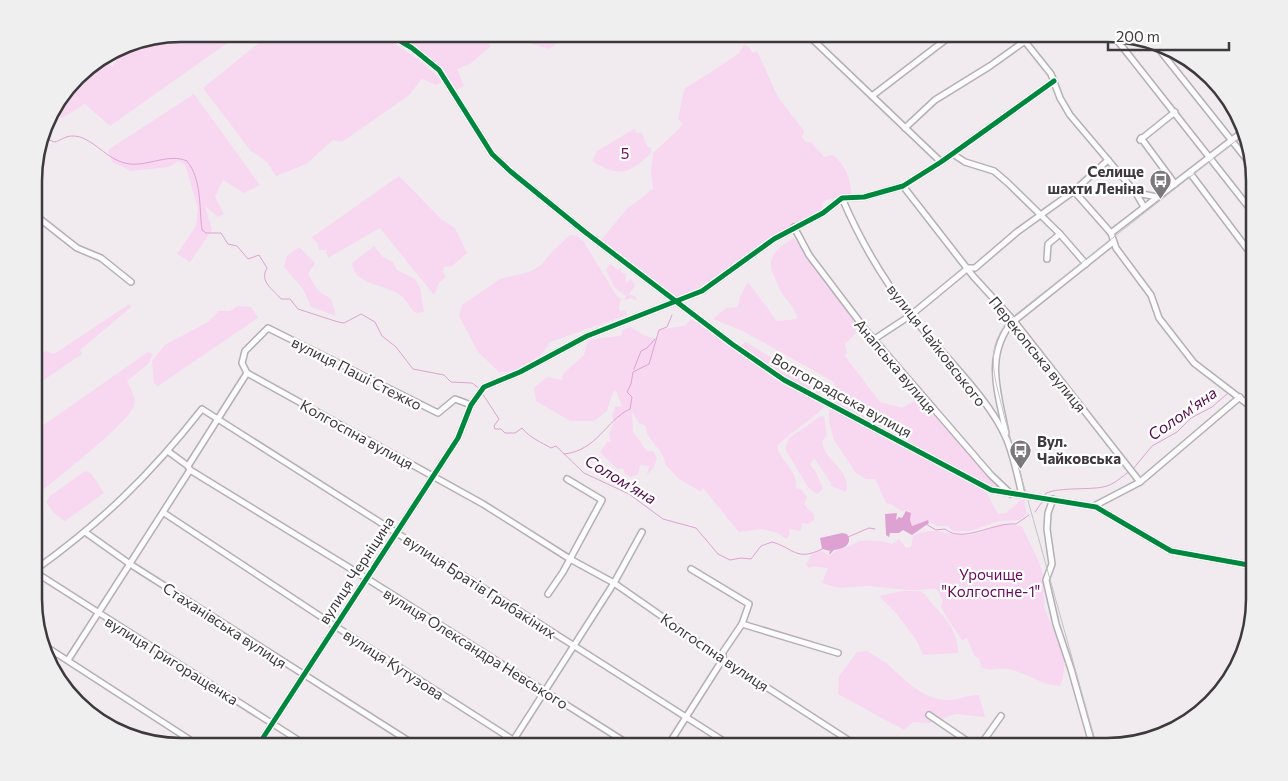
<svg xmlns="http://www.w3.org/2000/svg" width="1288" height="781" font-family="Commissioner,sans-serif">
  <rect width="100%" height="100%" fill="#f1ebf0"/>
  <g fill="#f8d7f1">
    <polygon points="182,34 240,34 110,126 85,104 62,118 54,109 84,71 104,58 112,67 116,62 111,54 125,45"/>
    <polygon points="270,34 292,34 296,37 303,34 380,34 419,60 443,81 437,85 422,79 408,96 342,142 333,140 306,164 276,176 267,162 250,150 203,88"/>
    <path d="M396 34H480L491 46 470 64 457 69 464 86 456 90C442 64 421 49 396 34Z"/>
    <polygon points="517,34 570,34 549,49 523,41"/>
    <path d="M744 45 748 46 753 53 757 51 778 97 804 131 802 137 806 142H811L824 157 833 155C845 165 851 178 851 194L823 201 821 212 772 237 702 288 676 300 601 240 627 209 653 189 651 172 653 153 681 127 682 123 678 119 684 89C702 78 720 66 738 54 741 52 741 48 744 45Z"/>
    <polygon points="194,94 260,185 244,193 223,180 215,197 224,214 218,217 205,206 212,230 190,262 177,254 196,226 198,208 185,165 179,161 169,167 131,171 112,162 108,150"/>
    <path d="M634 129 637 133H642L647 146 651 148V153C634 169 623 178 601 166 596 163 595 165 593 159L597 151Z"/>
    <polygon points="399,176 441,219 455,228 467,253 452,266 444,267 443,272 446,277 439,283 434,295 380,228 328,258 326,250 319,250 317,242 311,238"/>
    <polygon points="570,235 577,236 584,242 616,295 621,299 619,307 620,312 625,310 627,315 550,342 541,355 513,372 499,372 478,352 459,316 462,305 500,279 529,272 540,266 553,251"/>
    <path d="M794 238 857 322 855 334 845 344 847 352 845 356 880 402 902 408 919 398 1001 489H995L823 399 827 390 835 386 834 382 743 331 713 319 726 308 738 307 740 297 748 282 777 321 797 319C796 309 789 303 783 295 779 290 778 284 775 278 764 257 777 248 794 238Z"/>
    <path d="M374 246 383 257 393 262 397 270 415 279 420 288 424 312 416 313C409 308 407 300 400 295 386 284 354 286 352 263Z"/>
    <polygon points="299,247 315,263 308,274 318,291 331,299 336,316 311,307 303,289 284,267 287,256"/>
    <polygon points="610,264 618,270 621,268 621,272 626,274 626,283 630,279 633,281 635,286 629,294 636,297 637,301 631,298 624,300 626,296 615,288 606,270"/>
    <polygon points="128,305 131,305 130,308 80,350 82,354 35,386 35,358 46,351 54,354"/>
    <polygon points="238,306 251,307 258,318 158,386 154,383 152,361 165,345 208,322 219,311 230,311"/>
    <path d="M691 319 770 374 825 405C819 415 788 434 777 446 780 462 798 469 796 488L801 489 807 497 804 505 814 514V520L808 524 802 523 801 531 789 529 790 534 786 539 778 533 762 529 739 532 703 488 701 492 679 479 665 464C665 449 645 441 646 426L639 423 632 412 633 432 647 451H653L657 458 654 467 647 475 649 466 640 465 638 474 631 477 625 474 623 468 617 469 600 452 607 442 611 441 609 434 614 422 612 416 615 407 622 406 616 391 613 392 607 411 594 421H570L536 401 534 388 547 377 562 380 563 374 584 355 588 340 618 336 622 335V330L631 327 643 335 656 339 659 330C662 329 681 326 685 326Z"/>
    <path d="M746 342 816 385 820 394 819 396C790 382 766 365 740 346Z"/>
    <path d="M148 352 153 354 148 364 127 381C130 388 137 398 134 406 128 423 53 482 35 496V431Z"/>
    <polygon points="829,408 872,429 985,490 998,514 1006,513 1021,500 1024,500 1027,514 1019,520 999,521 970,531 953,531 948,526 937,526 927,520 912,526 910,520 911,513 909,510 901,511 891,504 886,503 875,479 866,479 856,473 834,440 829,422"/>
    <path d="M821 416H824L827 436 822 441C824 462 852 469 846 492L831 486V483L814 458 810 465 816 472 823 489 817 494 808 487 785 449 789 438Z"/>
    <polygon points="85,471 91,473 104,493 65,521 55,514 46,502 50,496"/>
    <path d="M1003 524 1022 526C1028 541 1038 556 1042 572 1046 586 1041 603 1048 617 1059 642 1071 659 1060 686 1041 685 1026 672 1008 669 998 668 989 672 981 667L979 658 974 656 968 640 966 638 962 641C956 629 946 619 941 606L943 601 937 589 908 590 868 586 838 588 822 583 828 568 813 566 809 568 806 565 812 554 821 550 829 556C837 548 850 548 859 541 870 540 882 540 892 544L899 539 906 548 911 547 913 536C935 525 944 536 965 535 978 535 990 528 1003 524Z"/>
    <path d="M902 591H920L925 594C938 614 959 626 958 653L923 655 917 641 896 613 879 596Z"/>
    <path d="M867 651C874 656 881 659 887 664 906 680 919 697 945 700 957 701 967 695 979 695L985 717 956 714 928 723 913 722 904 730 838 694 839 676 857 652Z"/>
  </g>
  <g fill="#dda2d2">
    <polygon points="906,511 911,513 910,520 912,526 928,520 929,523 912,535 903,530 899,533 890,533 889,537 886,535 885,514 897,513 896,520 899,517 902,518"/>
    <path d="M842 533 847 534 849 538C850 547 841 549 834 550L829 555 830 551 822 549 820 538Z"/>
  </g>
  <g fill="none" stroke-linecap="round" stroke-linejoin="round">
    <g stroke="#dda2d2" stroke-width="1">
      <path d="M43 137 54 142C60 141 65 136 72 136 92 135 107 162 130 164 149 166 169 153 187 161 202 180 199 207 202 230L206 233H221L228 244 237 246 248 259 259 255 267 268C259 282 273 289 281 299H290L298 309 338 322 344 323 361 314 375 322 382 336 396 347 413 369 444 375 451 382 472 383 480 389"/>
      <polyline points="634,369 641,351 647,348 655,339"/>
      <path d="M482 393 499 419 494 426 495 429H501L505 433H515L522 428C530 438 541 442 551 448L556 446 584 473 629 494 663 519 696 528 718 554 730 560 741 558 751 559 761 546 772 542C794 548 796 562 822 549"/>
      <path d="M564 454C597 451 606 420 630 409L632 397 627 392 631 384 633 372 649 364 659 330 667 327 672 315"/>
      <polyline points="1133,469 1152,446 1177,432 1191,418 1212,407 1227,394"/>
      <path d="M1045 494C1054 487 1089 490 1103 487 1114 485 1121 477 1130 471"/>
      <polyline points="1035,512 1042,502"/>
      <path d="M926 524 936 530 945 529C963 544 993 522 1016 524L1029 515"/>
      <polyline points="848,537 869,528 875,529"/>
    </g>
    <defs>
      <g id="minor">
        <polyline points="389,34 412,48 439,70 492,154 510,171 585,232 732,344 784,380 991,490 1096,507 1171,551 1254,566"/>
        <polyline points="807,34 941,162"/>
        <polyline points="1019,34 1051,74 1060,98 1070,115 1136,193 1144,207"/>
        <polyline points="1113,35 1254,214"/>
        <polyline points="1158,48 1252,166"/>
        <polyline points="872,96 953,34"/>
        <polyline points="905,128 935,100 990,66 1025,41"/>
        <polyline points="1141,138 1175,184"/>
        <polyline points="1140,140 1175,112"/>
        <polyline points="953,154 965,162 994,171 1008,183 1060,234 1086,264"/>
        <polyline points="1190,173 1254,258"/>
        <polyline points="903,186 973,276 1014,321 1140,482 1094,506"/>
        <polyline points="1074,191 1111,233 1116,248 1151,295 1159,318 1194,363 1254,409"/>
        <polyline points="1137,193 1157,197"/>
        <path d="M842 198C860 240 883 280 912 316 941 354 989 397 1007 440 1014 458 1018 477 1022 495"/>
        <polyline points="35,215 77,248 101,258 131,282"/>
        <polyline points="794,227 809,255 865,329 991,475 1011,494"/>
        <polyline points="1111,233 1241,133"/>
        <polyline points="1047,259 1048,244 1060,234"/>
        <polyline points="1014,321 1113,242"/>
        <polyline points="873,340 911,315 968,268 975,268 1017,232 1074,191 1108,160"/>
        <polyline points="247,373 483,504 570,559 614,583 723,659 859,747"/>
        <path d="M1006 433C998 391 984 357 1013 320"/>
        <polyline points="169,452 188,466 190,470 366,578 633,747"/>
        <polyline points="188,466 247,373 242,363 245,351 268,328 438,413 455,399 471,405"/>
        <polyline points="1140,482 1240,397"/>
        <polyline points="1053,499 1048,513 1047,529 1052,564 1046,580 1056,624 1071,669 1093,747"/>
        <polyline points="164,513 335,626 524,747"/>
        <polyline points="85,532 130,564 418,747"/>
        <path d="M35 570C103 521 150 475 202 409L733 747"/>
        <polyline points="35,572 309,747"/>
        <polyline points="548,594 563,572 602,500 567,479"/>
        <polyline points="742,624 838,653"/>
        <polyline points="45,646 201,747"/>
        <polyline points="68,660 190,470"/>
        <polyline points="929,715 976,747"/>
        <polyline points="257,747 458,438 471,405 484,387 520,372 587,336 702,291 774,239 823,213 842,198 864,197 903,186 941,162 1054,81"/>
        <polyline points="509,747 614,583 642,532"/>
        <polyline points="667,747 723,659 723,652 742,624 749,604 691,569"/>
        <polyline points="979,747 1001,716"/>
      </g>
    </defs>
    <use href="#minor" stroke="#b4b0b4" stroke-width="8"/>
    <use href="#minor" stroke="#fdfcfd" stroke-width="5"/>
    <path stroke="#c4c2c4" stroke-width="1" d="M1097 747 1004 415C995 377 981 345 1015 315L1242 136"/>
    <defs>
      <g id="cycleway">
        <polyline points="389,34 412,48 439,70 492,154 510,171 585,232 732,344 784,380 991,490 1096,507 1171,551 1254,566"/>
        <polyline points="257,747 458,438 471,405 484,387 520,372 587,336 702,291 774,239 823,213 842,198 864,197 903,186 941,162 1054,81"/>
      </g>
    </defs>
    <use href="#cycleway" stroke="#fff" stroke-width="8"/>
    <use href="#cycleway" stroke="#00873e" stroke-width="5"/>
  </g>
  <defs>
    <symbol id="bus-pin" viewBox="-11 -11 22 30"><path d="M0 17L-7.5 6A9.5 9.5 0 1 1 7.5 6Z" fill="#7c777b" stroke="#fff"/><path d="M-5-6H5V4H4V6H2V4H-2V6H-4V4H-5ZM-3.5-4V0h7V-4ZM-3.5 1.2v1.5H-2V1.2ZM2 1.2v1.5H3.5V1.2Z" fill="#fff"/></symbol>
  </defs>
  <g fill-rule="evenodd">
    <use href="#bus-pin" x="1148" y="168" width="25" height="34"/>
    <use href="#bus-pin" x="1008" y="438" width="25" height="34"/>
  </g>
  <g text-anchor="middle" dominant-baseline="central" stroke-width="4.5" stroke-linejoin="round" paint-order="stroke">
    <g font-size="15" fill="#6c0661" stroke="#fff">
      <text x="625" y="153">5</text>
      <text x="991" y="574">Урочище<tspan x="991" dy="17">"Колгоспне-1"</tspan></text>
    </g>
    <g font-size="15" font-weight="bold" fill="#3d393c" stroke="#fff" text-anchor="end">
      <text x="1144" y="171">Селище<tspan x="1144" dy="17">шахти Леніна</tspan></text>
      <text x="1037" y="441" text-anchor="start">Вул.<tspan x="1037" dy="17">Чайковська</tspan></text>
    </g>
    <g font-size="15" fill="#3d393c" stroke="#fff">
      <text transform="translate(937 345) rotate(52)">вулиця Чайковського</text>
      <text transform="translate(1038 354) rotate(51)">Перекопська вулиця</text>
      <text transform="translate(896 366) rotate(50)">Анапська вулиця</text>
      <text transform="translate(357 373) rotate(27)">вулиця Паші Стежко</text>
      <text transform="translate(842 395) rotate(29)">Волгоградська вулиця</text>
      <text transform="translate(357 434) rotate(29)">Колгоспна вулиця</text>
      <text transform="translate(356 570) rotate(-57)">вулиця Черніцина</text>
      <text transform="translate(480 586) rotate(33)">вулиця Братів Грибакіних</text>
      <text transform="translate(225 625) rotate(33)">Стаханівська вулиця</text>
      <text transform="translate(476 648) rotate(32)">вулиця Олександра Невського</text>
      <text transform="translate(715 652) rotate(34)">Колгоспна вулиця</text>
      <text transform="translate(172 660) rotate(32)">вулиця Григоращенка</text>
      <text transform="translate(394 664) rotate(33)">вулиця Кутузова</text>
    </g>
    <g font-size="16" font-style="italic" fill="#550c4c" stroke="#fff">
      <text transform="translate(1182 413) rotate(-35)">Солом'яна</text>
      <text transform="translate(621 479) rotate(31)">Солом'яна</text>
    </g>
  </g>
  <path d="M0 0H1288V781H0ZM181 42H1107A139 139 0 0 1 1246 181V599A139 139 0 0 1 1107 738H181A139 139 0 0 1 42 599V181A139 139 0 0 1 181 42Z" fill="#efefef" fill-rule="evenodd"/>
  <path fill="none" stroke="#3d393c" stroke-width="2.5" d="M181 42H1107A139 139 0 0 1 1246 181V599A139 139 0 0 1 1107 738H181A139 139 0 0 1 42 599V181A139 139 0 0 1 181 42Z"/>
  <path d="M1108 42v8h121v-8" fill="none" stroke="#3d393c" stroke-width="2.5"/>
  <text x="1116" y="42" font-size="15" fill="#3d393c" stroke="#ffffff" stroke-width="4" paint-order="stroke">200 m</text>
</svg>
